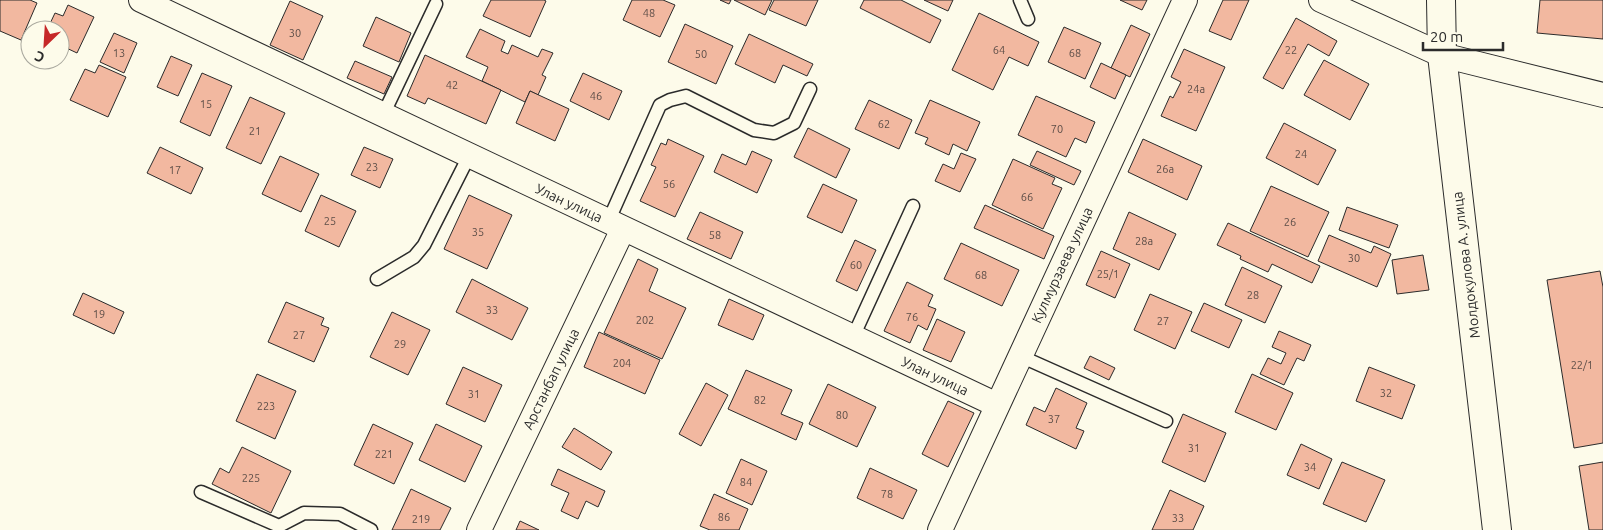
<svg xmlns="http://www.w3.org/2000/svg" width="1603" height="530" font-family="Ubuntu,sans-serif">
  <rect width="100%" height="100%" fill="#fdfbea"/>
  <g fill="#f2b8a0" stroke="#2b2b2b">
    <polygon points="0,0 30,0 37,3 21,40 0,31"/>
    <polygon points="491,0 544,0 546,1 530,37 483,16"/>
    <polygon points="632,0 663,0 675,5 660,37 623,20"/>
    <polygon points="720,0 731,0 729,4"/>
    <polygon points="734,0 772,0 765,15"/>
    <polygon points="774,0 818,0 806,26 769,10"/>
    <polygon points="864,0 901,0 941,20 930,43 860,8"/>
    <polygon points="924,0 953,0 948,11"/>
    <polygon points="1120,0 1147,0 1142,10"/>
    <polygon points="1223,0 1249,0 1231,40 1209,31"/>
    <polygon points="1540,0 1603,0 1603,39 1537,33"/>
    <polygon points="290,1 323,16 303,60 270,45"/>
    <polygon points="68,5 94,17 77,53 60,45 60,30 47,30 55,13 63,16"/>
    <polygon points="979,13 1039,42 1028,66 1009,57 993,90 952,70"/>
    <polygon points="376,17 411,33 399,62 363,46"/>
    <polygon points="1296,18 1337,41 1329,56 1308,44 1283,89 1263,78"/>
    <polygon points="685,24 733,46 716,84 668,62"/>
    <polygon points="1131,25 1150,34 1130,77 1111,68"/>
    <polygon points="1064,27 1101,43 1085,79 1048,62"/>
    <polygon points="480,29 505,41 501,51 508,54 512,45 538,57 542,49 553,53 542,75 546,77 538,95 530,91 525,102 482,81 488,67 466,57"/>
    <polygon points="114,33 137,43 124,73 100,62"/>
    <polygon points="749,34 813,64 807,76 783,65 775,83 735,64"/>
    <polygon points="1184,49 1225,67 1196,131 1161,116 1170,96 1173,98 1181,82 1171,77"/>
    <polygon points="425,55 501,90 486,124 428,98 425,104 407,96"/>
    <polygon points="171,56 192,65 178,96 157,87"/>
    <polygon points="1324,60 1369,84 1350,120 1304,95"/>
    <polygon points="355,61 392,77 384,94 347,78"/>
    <polygon points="1101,63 1126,75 1115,99 1090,87"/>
    <polygon points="99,65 126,77 108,117 70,100 85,69 95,73"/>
    <polygon points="202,73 232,86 210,136 180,122"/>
    <polygon points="583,73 622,91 609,120 570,101"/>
    <polygon points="530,91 569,109 555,141 516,123"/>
    <polygon points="1036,96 1095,122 1086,143 1075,138 1066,157 1018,135"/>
    <polygon points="250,97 285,113 261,164 226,148"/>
    <polygon points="869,100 912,120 899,149 855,129"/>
    <polygon points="930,100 980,122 967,151 953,144 949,155 925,144 928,138 915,133"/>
    <polygon points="1284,123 1336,150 1318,185 1266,158"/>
    <polygon points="808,128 850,149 836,178 794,157"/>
    <polygon points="668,139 704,156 675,217 640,201 656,167 651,165 661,143 666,145"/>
    <polygon points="1143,139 1202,166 1187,200 1128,172"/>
    <polygon points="160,147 203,168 191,194 147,173"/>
    <polygon points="364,147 393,159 380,188 351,175"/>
    <polygon points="752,151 772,160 757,193 714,172 722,154 746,165"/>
    <polygon points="1037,151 1081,171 1074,185 1030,165"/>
    <polygon points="961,153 976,159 960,192 935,181 943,164 954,169"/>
    <polygon points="280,156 319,174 301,212 262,194"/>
    <polygon points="1013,159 1055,178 1052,184 1062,188 1043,229 992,205"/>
    <polygon points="823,184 857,200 842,233 807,217"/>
    <polygon points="1271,186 1329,212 1308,257 1250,231"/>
    <polygon points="321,195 356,211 339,247 305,231"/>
    <polygon points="469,195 512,215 487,269 444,249"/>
    <polygon points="985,205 1054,236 1044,259 974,228"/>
    <polygon points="1347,207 1398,225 1389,248 1339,230"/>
    <polygon points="700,212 743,232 731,259 687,239"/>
    <polygon points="1129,212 1176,234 1159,270 1113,249"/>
    <polygon points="1228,223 1320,266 1312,283 1272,264 1268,272 1240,259 1241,256 1217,245"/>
    <polygon points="1329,235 1371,253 1374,246 1391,254 1377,287 1318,261"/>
    <polygon points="855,240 876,250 857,291 836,281"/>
    <polygon points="961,243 1019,270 1002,306 944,279"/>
    <polygon points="1101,251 1130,264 1115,298 1086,285"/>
    <polygon points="1423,255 1429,290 1397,294 1392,260"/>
    <polygon points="638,259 658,269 649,291 686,308 662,359 604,333"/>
    <polygon points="1242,267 1282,286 1265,323 1225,305"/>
    <polygon points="1600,271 1603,287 1603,443 1574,448 1547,280"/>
    <polygon points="472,279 528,308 512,340 456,312"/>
    <polygon points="907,282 933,295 928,306 936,309 927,330 918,325 910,343 884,331"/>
    <polygon points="83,293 124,312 114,334 73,315"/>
    <polygon points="1150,294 1192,312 1175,349 1134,330"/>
    <polygon points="729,299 764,315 753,340 718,325"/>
    <polygon points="286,302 324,318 321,325 329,328 314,362 268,342"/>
    <polygon points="1204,303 1242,320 1229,348 1191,331"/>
    <polygon points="392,312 430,330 408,375 370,357"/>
    <polygon points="937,319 965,332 951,362 923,350"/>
    <polygon points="1279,331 1311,345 1304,361 1297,358 1284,385 1260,374 1268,358 1281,364 1286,353 1272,347"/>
    <polygon points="599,332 660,360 645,394 584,367"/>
    <polygon points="1090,356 1115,368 1109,380 1084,368"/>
    <polygon points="463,367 502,385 485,422 446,404"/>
    <polygon points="1369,367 1415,385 1402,419 1356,401"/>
    <polygon points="746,370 792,390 781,414 803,423 796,440 728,409"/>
    <polygon points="257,374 296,391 275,439 236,421"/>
    <polygon points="1252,374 1293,393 1276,430 1235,412"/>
    <polygon points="706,383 728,395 701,446 679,434"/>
    <polygon points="828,384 876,407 857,447 809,424"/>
    <polygon points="1056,388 1087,403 1076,428 1084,431 1076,449 1026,425 1034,407 1045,412"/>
    <polygon points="948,401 974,413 948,467 922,454"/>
    <polygon points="1183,414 1226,433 1205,482 1162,462"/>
    <polygon points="373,424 413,443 394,484 354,465"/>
    <polygon points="436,424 482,446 465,482 419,460"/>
    <polygon points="574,428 612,452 601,470 562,447"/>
    <polygon points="1301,444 1332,459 1319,489 1287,475"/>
    <polygon points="242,447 291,471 271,513 212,484 220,468 229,473"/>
    <polygon points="741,459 767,471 752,505 726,493"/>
    <polygon points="1342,462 1385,480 1366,522 1323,504"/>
    <polygon points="1603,462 1603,530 1589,530 1579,466"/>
    <polygon points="870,468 917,490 903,519 857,498"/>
    <polygon points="558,469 605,491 598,507 586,501 578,519 561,511 569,493 551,485"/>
    <polygon points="411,489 451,508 440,530 392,530"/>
    <polygon points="1170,490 1204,506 1193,530 1152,530"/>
    <polygon points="714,494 748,509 739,530 710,530 700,526"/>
    <polygon points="520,521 539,530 516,530"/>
  </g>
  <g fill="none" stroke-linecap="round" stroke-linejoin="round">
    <defs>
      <g id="service">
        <polyline points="1020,0 1028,19"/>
        <polyline points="383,115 436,4"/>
        <polyline points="608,222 660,105 670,100 686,96 754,130 774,133 794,123 810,89"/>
        <polyline points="377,279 414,257 424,245 469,156"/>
        <polyline points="853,337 913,206"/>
        <polyline points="1020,356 1166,421"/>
        <polyline points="201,492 279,526 304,513 340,514 371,530"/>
      </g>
      <g id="minor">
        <polyline points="141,0 997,405"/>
        <polyline points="1321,0 1442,55 1603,95"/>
        <polyline points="479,530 623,229"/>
        <polyline points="940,530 1185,0"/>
      </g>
      <polyline id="tertiary" points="1441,0 1442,55 1497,530"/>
    </defs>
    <use href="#service" stroke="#2b2b2b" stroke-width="15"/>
    <use href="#minor" stroke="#2b2b2b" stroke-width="26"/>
    <use href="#tertiary" stroke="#2b2b2b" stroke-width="30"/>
    <use href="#service" stroke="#fdfbea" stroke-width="12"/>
    <use href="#minor" stroke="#fdfbea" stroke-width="24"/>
    <use href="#tertiary" stroke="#fdfbea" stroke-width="28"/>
  </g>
  <g text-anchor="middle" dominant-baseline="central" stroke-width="4" stroke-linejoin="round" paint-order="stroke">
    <g font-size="11" fill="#5d4e48">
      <text x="649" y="13">48</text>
      <text x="295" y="33">30</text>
      <text x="999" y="50">64</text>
      <text x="1291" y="50">22</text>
      <text x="119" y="53">13</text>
      <text x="1075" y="53">68</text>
      <text x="701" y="54">50</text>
      <text x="452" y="85">42</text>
      <text x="1196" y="89">24а</text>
      <text x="596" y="96">46</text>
      <text x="206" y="104">15</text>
      <text x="884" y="124">62</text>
      <text x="1057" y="129">70</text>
      <text x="255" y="131">21</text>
      <text x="1301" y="154">24</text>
      <text x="372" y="167">23</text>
      <text x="1165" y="169">26а</text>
      <text x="175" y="170">17</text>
      <text x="669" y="184">56</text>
      <text x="1027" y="197">66</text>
      <text x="330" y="221">25</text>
      <text x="1290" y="222">26</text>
      <text x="478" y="232">35</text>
      <text x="715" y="235">58</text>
      <text x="1144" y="241">28а</text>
      <text x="1354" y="258">30</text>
      <text x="856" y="265">60</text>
      <text x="1108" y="274">25/1</text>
      <text x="981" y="275">68</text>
      <text x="1253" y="295">28</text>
      <text x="492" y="310">33</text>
      <text x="99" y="314">19</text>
      <text x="912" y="317">76</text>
      <text x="645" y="320">202</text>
      <text x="1163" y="321">27</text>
      <text x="299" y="335">27</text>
      <text x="400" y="344">29</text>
      <text x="622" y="363">204</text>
      <text x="1582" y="365">22/1</text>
      <text x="1386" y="393">32</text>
      <text x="474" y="394">31</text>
      <text x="760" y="400">82</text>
      <text x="266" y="406">223</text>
      <text x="842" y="415">80</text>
      <text x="1054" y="419">37</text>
      <text x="1194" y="448">31</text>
      <text x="384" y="454">221</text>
      <text x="1310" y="467">34</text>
      <text x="251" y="478">225</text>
      <text x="746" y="482">84</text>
      <text x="887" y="494">78</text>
      <text x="724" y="517">86</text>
      <text x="1178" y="518">33</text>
      <text x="421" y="519">219</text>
    </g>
    <g font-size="14" fill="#2b2b2b" stroke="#fdfbea">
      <text transform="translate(569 203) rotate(25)">Улан улица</text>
      <text transform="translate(1062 265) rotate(-65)">Кулмурзаева улица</text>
      <text transform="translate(1466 265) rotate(-97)">Молдокулова А. улица</text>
      <text transform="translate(935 376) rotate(25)">Улан улица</text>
      <text transform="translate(551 379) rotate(-64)">Арстанбап улица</text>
    </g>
  </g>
  <g transform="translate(45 45) rotate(205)"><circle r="24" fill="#fdfbea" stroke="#a9a89e"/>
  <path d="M0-4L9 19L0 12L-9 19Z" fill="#c62828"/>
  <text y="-8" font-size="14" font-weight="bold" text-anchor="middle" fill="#2b2b2b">С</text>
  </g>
  <path d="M1423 42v8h80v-8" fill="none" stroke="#2b2b2b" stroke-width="2.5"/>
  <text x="1430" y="42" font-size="15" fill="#2b2b2b" stroke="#fdfbea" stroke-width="4" paint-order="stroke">20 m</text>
</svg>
